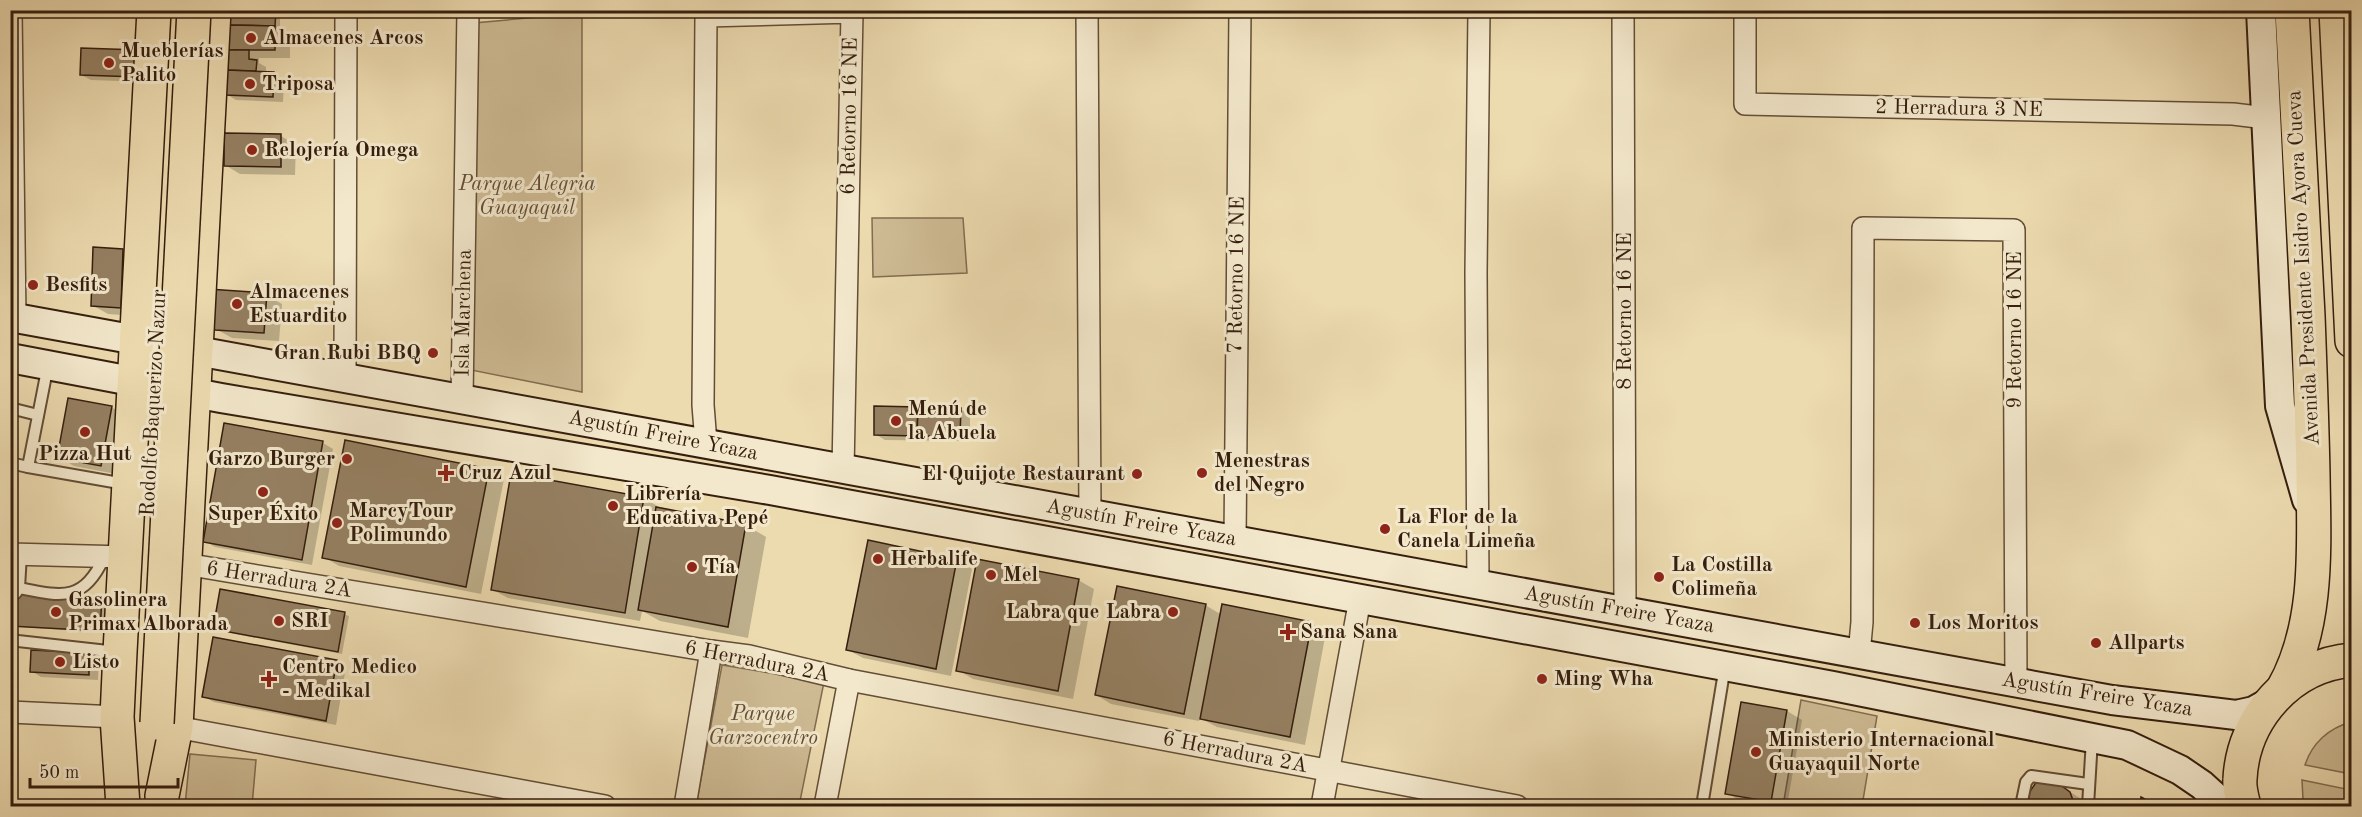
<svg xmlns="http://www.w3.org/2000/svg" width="2362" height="817" font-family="'Old Standard TT',serif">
  <rect width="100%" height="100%" fill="#eddbb0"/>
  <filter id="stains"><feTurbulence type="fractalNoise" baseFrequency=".00333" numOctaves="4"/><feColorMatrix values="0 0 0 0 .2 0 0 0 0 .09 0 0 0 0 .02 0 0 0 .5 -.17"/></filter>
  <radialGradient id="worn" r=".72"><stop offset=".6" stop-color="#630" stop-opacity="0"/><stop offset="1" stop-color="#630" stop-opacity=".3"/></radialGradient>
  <g fill="#cebb94" stroke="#826c51" stroke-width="1.5">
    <polygon points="582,13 582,392 471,370 474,23"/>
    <polygon points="872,218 963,218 967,273 873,277"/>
    <polygon points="722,665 824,682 799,806 696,806"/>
    <polygon points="1801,700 1877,716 1862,806 1783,806"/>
    <path d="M2351 722V774L2305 765C2312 743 2329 728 2351 722Z"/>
    <polygon points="190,754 256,760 252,806 185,806"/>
    <polygon points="2302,780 2351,790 2351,806 2306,806 2303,799"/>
  </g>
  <g fill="#0003">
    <polygon points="228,10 280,10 280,30 290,36 290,58 259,58 259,63 266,67 266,73 274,74 284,80 283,102 236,100 226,94"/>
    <polygon points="82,50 147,82 91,80 81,75"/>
    <polygon points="281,136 296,145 295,175 240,174 225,165"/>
    <polygon points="123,250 138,259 136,316 108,314 92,305"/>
    <polygon points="266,295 282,304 279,341 232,338 216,329"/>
    <polygon points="111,407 126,416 116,474 74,466 59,457"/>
    <polygon points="960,409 970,415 970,441 885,440 875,434"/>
    <polygon points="225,425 323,443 333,449 312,565 215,547 205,541"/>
    <polygon points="488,470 504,479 481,594 339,566 324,557"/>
    <polygon points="644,498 659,507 659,509 746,525 766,537 748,638 660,621 642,611 640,621 508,598 493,590"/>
    <polygon points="869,542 957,560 972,569 951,676 863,658 848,650"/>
    <polygon points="1078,580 1094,589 1073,699 973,679 958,670"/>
    <polygon points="101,599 106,601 104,633 10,626"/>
    <polygon points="1205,605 1222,615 1311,623 1326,632 1305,745 1217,727 1200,718 1199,721 1111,704 1096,695"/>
    <polygon points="344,614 349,616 342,654 219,631 215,629"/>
    <polygon points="32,652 89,655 99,660 98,680 41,677 31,671"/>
    <polygon points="336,662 346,667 336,725 214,702 204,697"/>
    <polygon points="1787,711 1802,720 1787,806 1769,806 1742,802 1727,793"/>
    <polygon points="2052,781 2080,798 2086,806 2026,806"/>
  </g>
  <g fill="#958062" stroke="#351e0e" stroke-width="1.5">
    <polygon points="227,10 276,10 275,26 227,25"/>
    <polygon points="227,25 275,26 275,50 226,50"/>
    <polygon points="81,48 139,50 138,77 80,75"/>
    <polygon points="226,50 249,50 249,59 257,60 256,71 226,70"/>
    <polygon points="226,70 274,72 273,97 225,95"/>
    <polygon points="224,133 281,134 281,167 224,166"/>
    <polygon points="93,247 123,249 121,308 91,306"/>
    <polygon points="208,289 267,293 264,333 215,330 212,326"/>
    <polygon points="68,398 112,406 101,466 57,458"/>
    <polygon points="874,406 918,407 917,436 874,435"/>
    <polygon points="918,407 961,408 960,436 917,436"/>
    <polygon points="224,423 323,441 302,560 203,542"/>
    <polygon points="345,440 489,469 466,587 322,558"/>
    <polygon points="511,473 644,497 625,613 491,590"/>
    <polygon points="656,507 746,524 728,627 638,610"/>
    <polygon points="868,540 957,559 936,669 846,650"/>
    <polygon points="977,559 1079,579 1058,691 956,671"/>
    <polygon points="1117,586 1206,604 1184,714 1095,695"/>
    <polygon points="220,589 345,612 338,652 213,629"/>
    <polygon points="10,592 102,597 100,631 10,626"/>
    <polygon points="1222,604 1312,622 1290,737 1200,719"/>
    <polygon points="213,637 337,660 326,721 202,697"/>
    <polygon points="31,650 89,653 89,675 30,672"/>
    <polygon points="1741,702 1787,710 1771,802 1725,794"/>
    <polygon points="2052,779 2070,792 2075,806 2024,806 2027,796 2037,781"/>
    <polygon points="2141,797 2157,806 2158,806 2140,806"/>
  </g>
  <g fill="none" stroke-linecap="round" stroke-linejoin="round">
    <defs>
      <g id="service">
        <polyline points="10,408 38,415"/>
        <polyline points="10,463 28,467 48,365"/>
        <polyline points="28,467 125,484"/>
        <path d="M19 588C64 597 83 602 105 556"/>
        <polyline points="16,593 19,588 21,554"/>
        <polyline points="10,638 18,641 117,652"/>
        <polyline points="1702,806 1725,666"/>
        <polyline points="2021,806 2026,782 2031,776 2088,784"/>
        <polyline points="2088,806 2092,739"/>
      </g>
      <g id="minor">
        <polyline points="11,10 15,318"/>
        <polyline points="1087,10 1090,513"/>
        <polyline points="1623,10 1625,611"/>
        <polyline points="1745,10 1745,104 2233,114 2266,118"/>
        <polyline points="345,377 346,10"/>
        <polyline points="462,399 468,10"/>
        <polyline points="706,443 703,405 706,16 852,12 843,470"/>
        <polyline points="1235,540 1240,10"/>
        <polyline points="10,554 126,557"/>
        <polyline points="185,564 711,651 749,656 849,680 1517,806"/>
        <polyline points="1478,585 1476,273 1479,10"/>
        <polyline points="1859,654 1862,622 1863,228 2014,230 2016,683"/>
        <polyline points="10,712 117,717"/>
        <polyline points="176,727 605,806"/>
        <polyline points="685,806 711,651"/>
        <polyline points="825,806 849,680"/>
        <polyline points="1322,806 1360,599"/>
      </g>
      <g id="secondary">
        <polyline points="2261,10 2280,406 2307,500"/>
        <polyline points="10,317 2112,700 2236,715 2254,711 2270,702"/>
        <polyline points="10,358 221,398 770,490 1833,686 2127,745 2180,770 2202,785 2225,806"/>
      </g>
      <g id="primary">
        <polyline points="2336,10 2352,341"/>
        <path d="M2283 689C2319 626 2314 546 2313 475 2312 422 2310 369 2308 316 2303 214 2298 112 2292 10"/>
        <polyline points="162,796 176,727 214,10"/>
        <polyline points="123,806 117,717 120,652 154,10"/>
        <path d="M2244 806C2242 798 2239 788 2240 779 2243 718 2290 665 2352 660"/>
      </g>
    </defs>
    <use href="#service" stroke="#634d36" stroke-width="14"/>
    <use href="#minor" stroke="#634d36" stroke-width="24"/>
    <use href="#secondary" stroke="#351e0e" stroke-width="32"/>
    <use href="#primary" stroke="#351e0e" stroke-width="36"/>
    <use href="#service" stroke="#f3e8cc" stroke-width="10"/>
    <use href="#minor" stroke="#f3e8cc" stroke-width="21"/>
    <use href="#secondary" stroke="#f3e8cc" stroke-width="28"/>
    <use href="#primary" stroke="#eddbb0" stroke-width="33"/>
    <defs>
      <polyline id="primary-bridge" points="157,723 194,10"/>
    </defs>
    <use href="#primary-bridge" stroke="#351e0e" stroke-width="36" stroke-linecap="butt"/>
    <use href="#primary-bridge" stroke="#eddbb0" stroke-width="33"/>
  </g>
  <g fill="#8f2418" stroke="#f3e8cc" stroke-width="2">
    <circle cx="251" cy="38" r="6"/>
    <circle cx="109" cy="63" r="6"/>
    <circle cx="250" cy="84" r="6"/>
    <circle cx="252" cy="150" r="6"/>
    <circle cx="33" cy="285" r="6"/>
    <circle cx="237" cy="304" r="6"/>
    <circle cx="433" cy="353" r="6"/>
    <circle cx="896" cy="421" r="6"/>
    <circle cx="85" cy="432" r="6"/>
    <circle cx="347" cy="459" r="6"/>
    <path d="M443 464h6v6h6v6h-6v6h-6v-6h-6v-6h6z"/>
    <circle cx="1202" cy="473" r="6"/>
    <circle cx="1137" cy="474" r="6"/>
    <circle cx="263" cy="492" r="6"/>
    <circle cx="613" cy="506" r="6"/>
    <circle cx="337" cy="523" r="6"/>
    <circle cx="1385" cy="529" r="6"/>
    <circle cx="878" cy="559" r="6"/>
    <circle cx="692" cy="567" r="6"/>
    <circle cx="991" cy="575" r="6"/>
    <circle cx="1659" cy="577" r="6"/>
    <circle cx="56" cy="612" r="6"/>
    <circle cx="1173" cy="612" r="6"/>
    <circle cx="279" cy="621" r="6"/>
    <circle cx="1915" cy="623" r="6"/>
    <path d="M1285 623h6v6h6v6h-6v6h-6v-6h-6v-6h6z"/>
    <circle cx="2096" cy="643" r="6"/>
    <circle cx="60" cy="662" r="6"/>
    <path d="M266 670h6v6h6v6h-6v6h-6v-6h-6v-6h6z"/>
    <circle cx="1542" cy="679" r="6"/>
    <circle cx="1756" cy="752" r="6"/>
  </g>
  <g text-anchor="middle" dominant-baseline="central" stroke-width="6" stroke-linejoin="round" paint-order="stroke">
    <g font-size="21" font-weight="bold" fill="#351e0e" stroke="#f3e8cc" text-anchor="start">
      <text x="263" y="38">Almacenes Arcos</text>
      <text x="121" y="51">Mueblerías<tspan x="121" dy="24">Palito</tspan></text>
      <text x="262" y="84">Triposa</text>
      <text x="264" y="150">Relojería Omega</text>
      <text x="45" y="285">Besfits</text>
      <text x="249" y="292">Almacenes<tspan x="249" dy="24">Estuardito</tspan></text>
      <text x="421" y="353" text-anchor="end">Gran Rubi BBQ</text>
      <text x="908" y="409">Menú de<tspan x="908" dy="24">la Abuela</tspan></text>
      <text x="85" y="454" text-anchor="middle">Pizza Hut</text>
      <text x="335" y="459" text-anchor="end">Garzo Burger</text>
      <text x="1214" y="461">Menestras<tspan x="1214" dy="24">del Negro</tspan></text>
      <text x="458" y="473">Cruz Azul</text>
      <text x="1125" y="474" text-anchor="end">El Quijote Restaurant</text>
      <text x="625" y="494">Librería<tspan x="625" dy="24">Educativa Pepé</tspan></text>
      <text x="349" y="511">MarcyTour<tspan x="349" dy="24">Polimundo</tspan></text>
      <text x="263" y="514" text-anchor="middle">Super Éxito</text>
      <text x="1397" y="517">La Flor de la<tspan x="1397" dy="24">Canela Limeña</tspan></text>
      <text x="890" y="559">Herbalife</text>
      <text x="1671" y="565">La Costilla<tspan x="1671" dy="24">Colimeña</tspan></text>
      <text x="704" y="567">Tía</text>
      <text x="1003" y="575">Mel</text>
      <text x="68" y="600">Gasolinera<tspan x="68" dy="24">Primax Alborada</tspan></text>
      <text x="1161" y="612" text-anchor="end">Labra que Labra</text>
      <text x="291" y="621">SRI</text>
      <text x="1927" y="623">Los Moritos</text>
      <text x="1300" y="632">Sana Sana</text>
      <text x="2108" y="643">Allparts</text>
      <text x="72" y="662">Listo</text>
      <text x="282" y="667">Centro Medico<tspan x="282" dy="24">- Medikal</tspan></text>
      <text x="1554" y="679">Ming Wha</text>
      <text x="1768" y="740">Ministerio Internacional<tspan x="1768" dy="24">Guayaquil Norte</tspan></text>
    </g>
    <g font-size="21" fill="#351e0e" stroke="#f3e8cc">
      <text transform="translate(1959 109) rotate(1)">2 Herradura 3 NE</text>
      <text transform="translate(850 116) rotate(-89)">6 Retorno 16 NE</text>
      <text transform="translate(2304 268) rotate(-93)">Avenida Presidente Isidro Ayora Cueva</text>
      <text transform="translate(1237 275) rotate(-89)">7 Retorno 16 NE</text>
      <text transform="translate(1625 311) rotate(-90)">8 Retorno 16 NE</text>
      <text transform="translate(464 313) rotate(-89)">Isla Marchena</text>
      <text transform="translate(2015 330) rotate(-90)">9 Retorno 16 NE</text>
      <text transform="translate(154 403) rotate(-87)">Rodolfo Baquerizo Nazur</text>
      <text transform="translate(663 436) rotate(11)">Agustín Freire Ycaza</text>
      <text transform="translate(1141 523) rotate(10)">Agustín Freire Ycaza</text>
      <text transform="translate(279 580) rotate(9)">6 Herradura 2A</text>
      <text transform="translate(1619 610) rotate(10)">Agustín Freire Ycaza</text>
      <text transform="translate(757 662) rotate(11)">6 Herradura 2A</text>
      <text transform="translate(2097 695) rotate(9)">Agustín Freire Ycaza</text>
      <text transform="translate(1235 753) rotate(11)">6 Herradura 2A</text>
    </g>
    <g font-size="21" font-style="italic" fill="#634d36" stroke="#f3e8cc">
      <text x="527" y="184">Parque Alegria<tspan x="527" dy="24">Guayaquil</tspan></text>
      <text x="763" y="714">Parque<tspan x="763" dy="24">Garzocentro</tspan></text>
    </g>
  </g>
  <rect width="2362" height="817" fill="none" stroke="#eddbb0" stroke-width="36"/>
  <rect x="12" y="12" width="2338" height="793" fill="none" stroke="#351e0e" stroke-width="3"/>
  <rect x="18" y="18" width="2326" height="781" fill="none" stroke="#351e0e" stroke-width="1.5"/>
  <path d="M30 778v9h148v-9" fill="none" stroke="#351e0e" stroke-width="3"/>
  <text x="39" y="778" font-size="18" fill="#351e0e" stroke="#f3e8cc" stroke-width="4.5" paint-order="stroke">50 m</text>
  <rect width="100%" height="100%" filter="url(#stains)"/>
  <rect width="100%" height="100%" fill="url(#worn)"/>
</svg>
